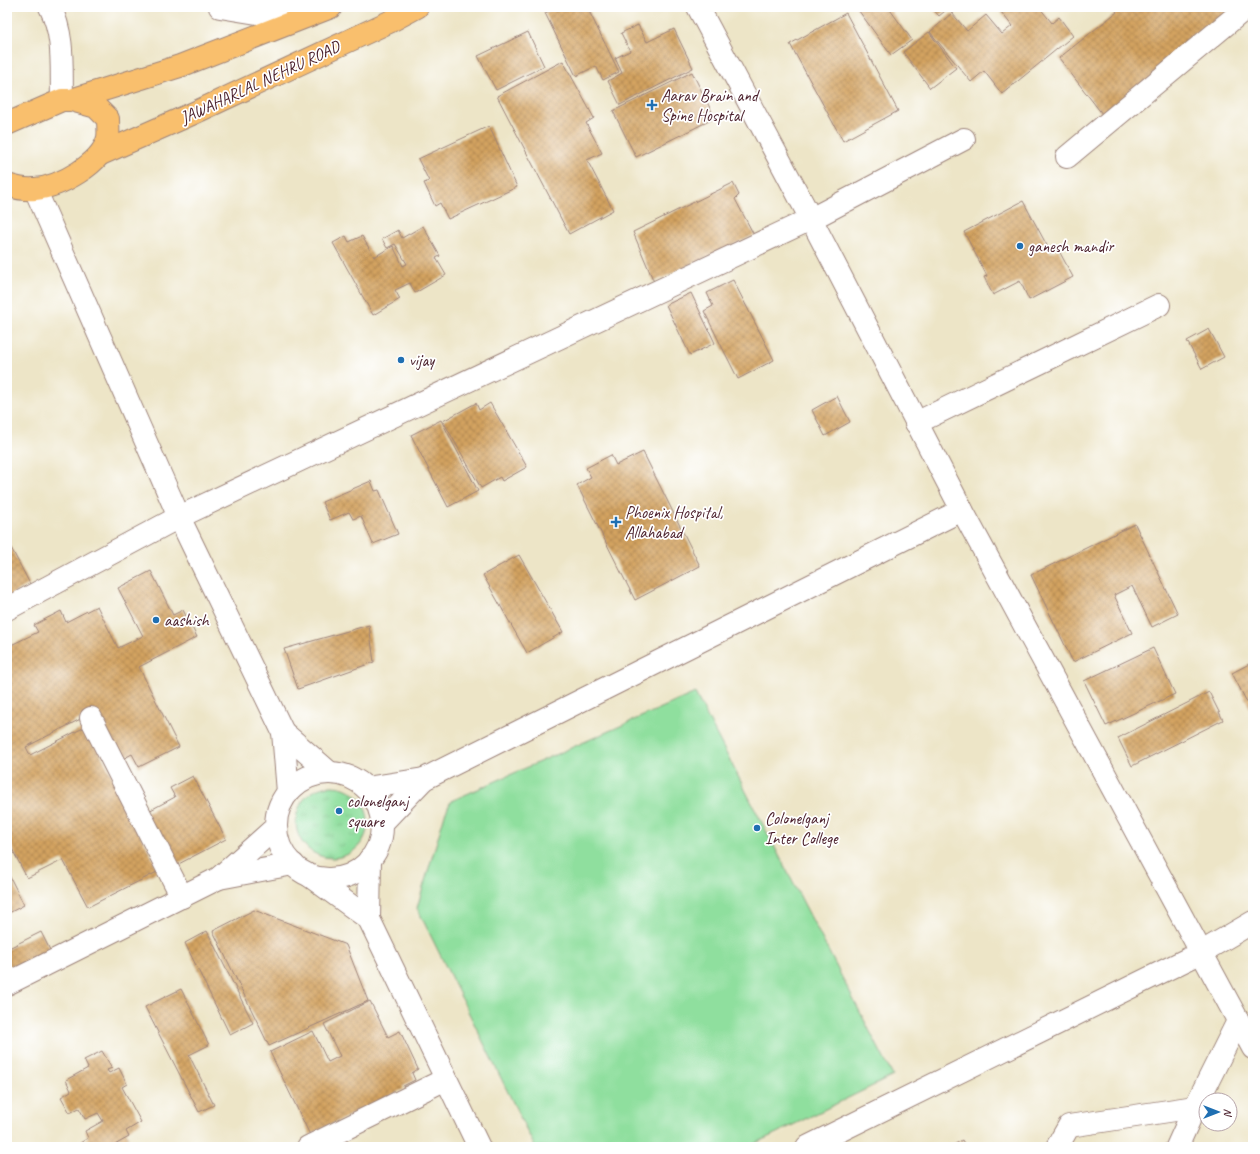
<svg xmlns="http://www.w3.org/2000/svg" width="1260" height="1154" font-family="Caveat,sans-serif">
  <defs>
    <pattern id="park-tufts" width="24" height="20" patternUnits="userSpaceOnUse"><rect width="24" height="20" fill="#8fdf9e"/><path d="M3 7l-1-3M5 7V3M7 7l1-3M15 17l-1-3M17 17v-4M19 17l1-3" fill="none" stroke="#7dbf88"/></pattern>
    <pattern id="building-cross-hatch" width="8" height="8" patternUnits="userSpaceOnUse"><rect width="8" height="8" fill="#d3a361"/><path d="M0 0l8 8M0 8l8-8" fill="none" stroke="#ad8450"/></pattern>
  </defs>
  <rect width="100%" height="100%" fill="#fff"/>
  <filter id="ink" filterUnits="userSpaceOnUse"><feTurbulence type="fractalNoise" baseFrequency=".025" numOctaves="2"/><feDisplacementMap in="SourceGraphic" scale="8" xChannelSelector="R" yChannelSelector="G"/><feConvolveMatrix kernelMatrix="1 2 1 2 8 2 1 2 1" color-interpolation-filters="sRGB"/></filter>
  <filter id="wash" filterUnits="userSpaceOnUse"><feTurbulence type="fractalNoise" baseFrequency=".012" numOctaves="4" result="noise"/><feDisplacementMap in="SourceGraphic" scale="16" xChannelSelector="R" yChannelSelector="G"/><feGaussianBlur stdDeviation="0.9" result="paint"/><feColorMatrix in="noise" values="0 0 0 0 0 0 0 0 0 0 0 0 0 0 0 0 0 1.4 0 .05"/><feComposite in="paint" operator="in"/></filter>
  <g filter="url(#wash)">
    <rect width="100%" height="100%" fill="#ede5c7"/>
    <polygon fill="#8fdf9e" stroke="#6c7f64" points="695,693 893,1076 748,1147 535,1147 417,908 445,814 451,801"/>
    <circle fill="url(#park-tufts)" stroke="#6c7f64" cx="332" cy="822" r="36"/>
    <g id="blocks">
      <g fill="url(#building-cross-hatch)">
        <polygon points="557,7 587,7 619,72 603,80 596,66 576,76 545,13"/>
        <polygon points="856,7 888,7 912,40 891,55"/>
        <polygon points="931,7 950,7 939,16"/>
        <polygon points="999,7 1039,7 1052,23 1059,17 1073,36 1002,94 984,71 971,82 930,32 952,13 967,31 986,15 1002,34 1012,26 998,8"/>
        <polygon points="1113,7 1238,7 1106,119 1059,58 1117,12"/>
        <polygon points="846,13 898,111 843,141 790,44"/>
        <polygon points="638,25 647,42 674,29 693,68 620,105 608,81 622,73 615,58 630,51 621,33"/>
        <polygon points="528,32 544,66 496,90 478,56"/>
        <polygon points="929,32 956,68 930,88 903,52"/>
        <polygon points="563,61 594,118 586,123 602,153 587,160 613,210 569,234 497,96"/>
        <polygon points="692,72 715,118 636,157 613,111"/>
        <polygon points="489,126 517,187 448,219 440,203 435,206 424,183 429,181 418,159"/>
        <polygon points="733,183 739,195 735,199 754,235 654,282 633,232"/>
        <polygon points="1023,201 1051,253 1058,249 1073,277 1029,300 1020,281 993,295 984,277 987,276 964,232"/>
        <polygon points="423,226 440,256 436,258 446,275 415,293 410,283 395,290 400,299 373,315 333,243 346,236 349,242 362,236 374,257 393,246 403,266 407,264 395,244 387,248 382,239 398,230 402,238"/>
        <polygon points="733,280 774,360 738,379 704,311 713,306 707,293"/>
        <polygon points="691,293 715,343 690,355 666,305"/>
        <polygon points="1209,329 1224,357 1202,369 1187,341"/>
        <polygon points="837,396 850,422 825,436 812,410"/>
        <polygon points="476,403 479,410 490,403 527,467 502,481 500,477 481,488 443,421"/>
        <polygon points="441,420 478,491 448,507 411,435"/>
        <polygon points="643,452 700,566 635,600 577,485 591,477 586,468 611,455 616,465"/>
        <polygon points="371,481 375,491 379,490 398,534 373,544 361,516 353,519 349,512 330,520 322,502"/>
        <polygon points="1135,524 1178,614 1152,627 1132,586 1114,595 1132,633 1073,662 1031,575"/>
        <polygon points="7,540 30,584 7,597"/>
        <polygon points="519,555 563,632 527,653 483,575"/>
        <polygon points="151,571 173,615 183,610 197,637 139,667 179,747 139,767 132,754 121,760 96,711 26,747 30,755 87,726 159,871 88,907 63,860 27,878 7,839 7,647 38,632 34,625 61,611 66,622 97,606 118,648 143,636 118,588"/>
        <polygon points="369,625 374,662 298,689 284,649"/>
        <polygon points="1153,648 1175,694 1106,726 1084,681"/>
        <polygon points="1253,662 1253,714 1232,673"/>
        <polygon points="1209,692 1223,720 1132,766 1118,738"/>
        <polygon points="193,776 226,839 173,867 145,813 175,797 170,788"/>
        <polygon points="7,871 24,905 7,914"/>
        <polygon points="254,910 346,945 368,1001 269,1046 213,931"/>
        <polygon points="207,931 253,1023 230,1035 185,943"/>
        <polygon points="41,932 52,954 7,977 7,949"/>
        <polygon points="181,989 209,1045 189,1055 214,1105 199,1112 145,1007"/>
        <polygon points="370,1001 388,1037 400,1031 418,1069 412,1073 415,1080 403,1086 404,1089 310,1135 270,1052 313,1031 328,1062 340,1056 324,1024"/>
        <polygon points="102,1051 112,1068 107,1070 109,1073 119,1068 127,1084 122,1087 141,1122 126,1131 129,1137 111,1147 82,1147 80,1143 88,1138 85,1131 103,1121 98,1113 85,1119 79,1108 70,1113 61,1097 71,1091 66,1080 88,1068 84,1060"/>
        <polygon points="962,1140 966,1147 950,1147"/>
      </g>
    </g>
  </g>
  <g filter="url(#ink)">
    <use href="#blocks" fill-opacity="0" stroke="#9c8279" stroke-width="1"/>
    <g fill="none" stroke-linecap="round" stroke-linejoin="round">
      <defs>
        <g id="street">
          <path d="M50 7C65 36 61 68 62 100"/>
          <polyline points="220,7 264,14 315,7"/>
          <polyline points="698,7 811,219 962,510 1253,1048"/>
          <polyline points="1067,157 1247,7"/>
          <polyline points="35,189 179,517 283,732 288,792"/>
          <polyline points="916,423 1159,305"/>
          <polyline points="7,609 179,517 811,219 964,139"/>
          <polyline points="91,718 182,897"/>
          <polyline points="283,732 330,773"/>
          <circle cx="329" cy="826" r="53"/>
          <polyline points="366,788 424,779"/>
          <polyline points="382,823 424,779 962,510"/>
          <polyline points="310,876 369,919 479,1147"/>
          <polyline points="219,878 293,864"/>
          <polyline points="369,919 370,859"/>
          <polyline points="7,984 219,878 276,827"/>
          <polyline points="308,1147 446,1079"/>
          <polyline points="807,1147 1200,953 1253,922"/>
          <polyline points="1057,1147 1069,1126 1195,1107"/>
          <polyline points="1177,1147 1195,1107 1238,1021"/>
        </g>
        <g id="highway">
          <polyline points="71,100 180,66 331,7"/>
          <path d="M7 124 62 100H71L96 107 108 119C108 125 109 132 108 138 102 164 59 187 35 189 25 190 16 188 7 185"/>
          <polyline points="101,154 194,113 389,22 417,7"/>
        </g>
      </defs>
      <use href="#street" stroke="#9c8279" stroke-width="24"/>
      <use href="#highway" stroke="#9c8279" stroke-width="24"/>
      <use href="#street" stroke="#fff" stroke-width="22"/>
      <use href="#highway" stroke="#f9bf6d" stroke-width="22"/>
    </g>
  </g>
  <g fill="#1f6fb2" stroke="#fff" stroke-width="1.5">
    <path d="M650 99h4v4h4v4h-4v4h-4v-4h-4v-4h4z"/>
    <circle cx="1020" cy="246" r="4"/>
    <circle cx="401" cy="360" r="4"/>
    <path d="M614 516h4v4h4v4h-4v4h-4v-4h-4v-4h4z"/>
    <circle cx="156" cy="620" r="4"/>
    <circle cx="339" cy="811" r="4"/>
    <circle cx="757" cy="828" r="4"/>
  </g>
  <g text-anchor="middle" dominant-baseline="central" stroke-width="3.5" stroke-linejoin="round" paint-order="stroke">
    <g font-size="17" fill="#4a1f2b" stroke="#fff">
      <text transform="translate(260 82) rotate(-25)">JAWAHARLAL NEHRU ROAD</text>
    </g>
    <g font-size="17" fill="#4a1f2b" stroke="#fff" text-anchor="start">
      <text x="661" y="95">Aarav Brain and<tspan x="661" dy="20">Spine Hospital</tspan></text>
      <text x="1028" y="246">ganesh mandir</text>
      <text x="409" y="360">vijay</text>
      <text x="625" y="512">Phoenix Hospital,<tspan x="625" dy="20">Allahabad</tspan></text>
      <text x="164" y="620">aashish</text>
      <text x="347" y="801">colonelganj<tspan x="347" dy="20">square</tspan></text>
      <text x="765" y="818">Colonelganj<tspan x="765" dy="20">Inter College</tspan></text>
    </g>
  </g>
  <rect width="1260" height="1154" fill="none" stroke="#fff" stroke-width="24"/>
  <g transform="translate(1218 1112) rotate(90)"><circle r="19" fill="#ffffff" stroke="#b7a5aa"/>
  <path d="M0-3L7 15L0 10L-7 15Z" fill="#1f6fb2"/>
  <text y="-6" font-size="11" font-weight="bold" text-anchor="middle" fill="#4a1f2b">N</text>
  </g>
</svg>
